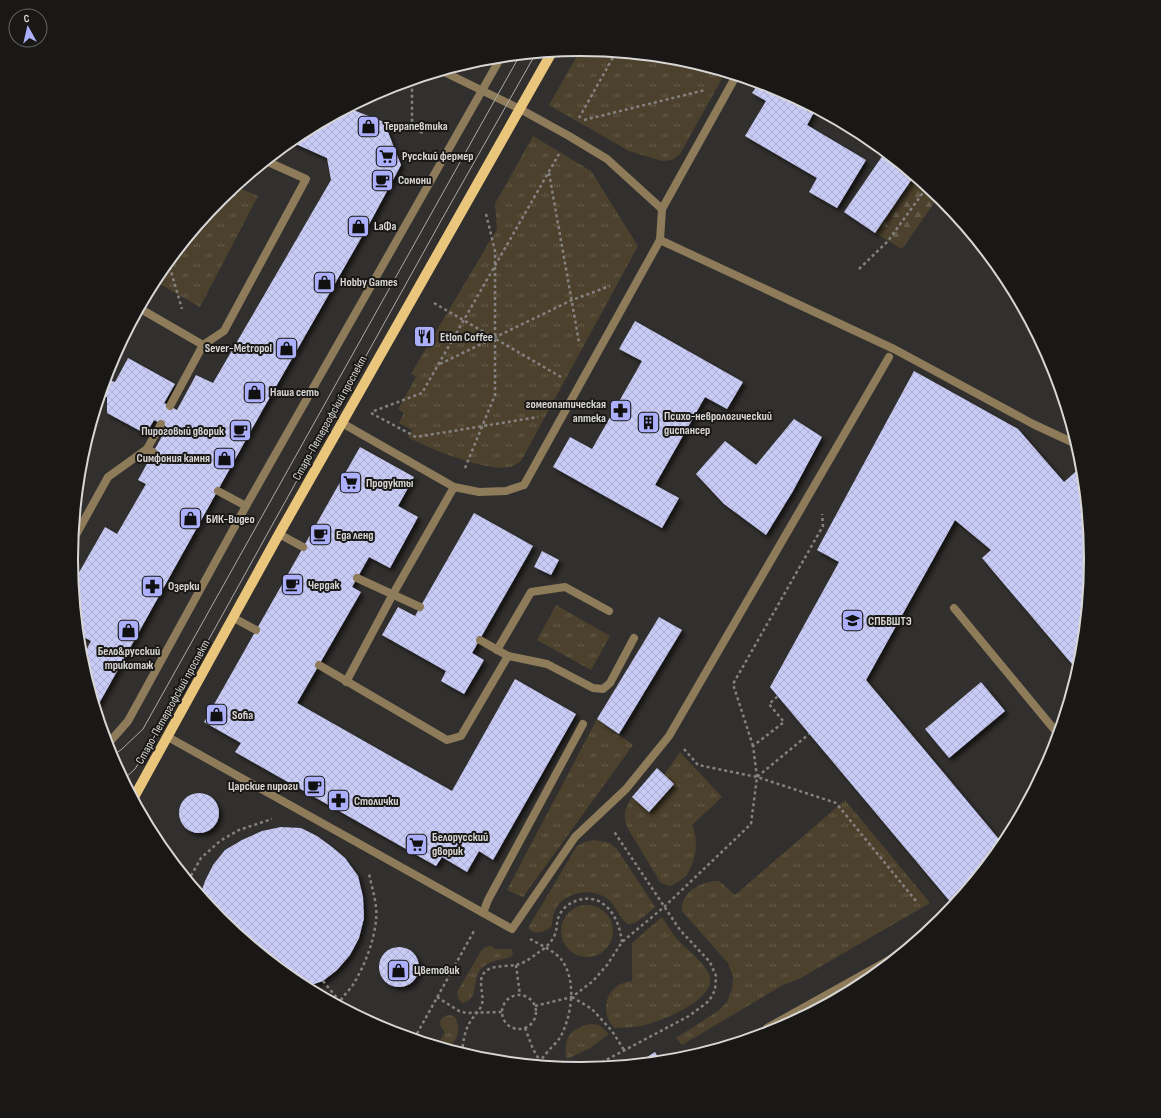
<svg xmlns="http://www.w3.org/2000/svg" width="1161" height="1118" font-family="'Sofia Sans Condensed',sans-serif">
  <defs>
    <pattern id="grass-tufts" width="24" height="20" patternUnits="userSpaceOnUse"><rect width="24" height="20" fill="#4c412c"/><path d="M3 7l-1-3M5 7V3M7 7l1-3M15 17l-1-3M17 17v-4M19 17l1-3" fill="none" stroke="#655c4a"/></pattern>
    <pattern id="forest-firs" width="22" height="20" patternUnits="userSpaceOnUse"><rect width="22" height="20" fill="#4c412c"/><path d="M5 1l3.5 6h-7zM16 11l3.5 6h-7z" fill="#655c4a"/></pattern>
    <pattern id="building-cross-hatch" width="8" height="8" patternUnits="userSpaceOnUse"><rect width="8" height="8" fill="#c8cbf5"/><path d="M0 0l8 8M0 8l8-8" fill="none" stroke="#adafd1"/></pattern>
    <filter id="shadow"><feDropShadow dx="3.5" dy="3.5" stdDeviation="2" flood-color="#0009"/></filter>
  </defs>
  <rect width="100%" height="100%" fill="#32302e"/>
  <g fill="url(#grass-tufts)">
    <polygon points="581,49 680,59 725,73 680,154 672,160 662,161 629,151 549,105"/>
    <path d="M533 136 591 171 638 246 521 461C518 463 514 466 510 467 487 472 429 449 408 437L412 430 399 423 404 413 398 409 416 377 411 374 497 229 495 204Z"/>
    <polygon points="235,186 258,196 200,307 154,281 157,275 220,198"/>
    <polygon points="556,605 610,636 591,670 537,640"/>
    <polygon points="597,719 633,745 523,897 507,890"/>
    <path d="M680 752 722 797 692 825C699 839 696 863 686 876 682 880 676 883 670 886L661 883 628 829C622 815 625 810 632 797L649 812 674 784 664 775Z"/>
    <path d="M845 800 930 903 799 979 783 985 682 1045 676 1038 718 1011 727 1002 732 989 733 977 728 963 682 911C680 892 702 881 719 881L735 895Z"/>
    <path d="M594 840 610 843 617 849 655 907C649 912 639 923 630 924 622 924 616 905 608 899 592 887 563 891 555 911 553 915 552 921 552 926 545 932 535 936 528 928L577 846 585 842Z"/>
    <circle cx="587" cy="931" r="26"/>
    <path d="M662 917C668 926 674 937 682 944 691 953 703 962 709 974 719 999 663 1020 645 1025 636 1028 624 1027 614 1028 603 1016 603 996 617 986 622 983 627 982 632 981V943Z"/>
    <path d="M490 946 496 949H512L513 953 511 957C501 960 490 960 482 968 471 979 480 1000 462 1003L458 998 457 992 481 951 484 948Z"/>
    <path d="M448 1015 454 1016C462 1027 458 1042 446 1049L437 1046 445 1032C440 1027 439 1024 442 1018Z"/>
    <path d="M591 1024 599 1025 609 1034 590 1048 567 1059C562 1038 571 1028 591 1024Z"/>
  </g>
  <polygon fill="url(#forest-firs)" points="914,176 939,196 902,249 875,233"/>
  <g fill="url(#building-cross-hatch)" filter="url(#shadow)">
    <polygon points="759,83 776,88 816,109 807,125 866,160 837,208 809,192 817,178 745,136 766,101 752,93"/>
    <polygon points="348,108 384,122 401,165 372,219 262,411 96,709 81,660 91,641 78,634 77,622 80,617 76,615 73,583 105,527 117,534 146,484 138,480 167,427 154,420 146,434 107,413 107,397 100,395 105,379 115,382 128,358 175,384 164,403 177,410 196,375 213,383 331,180 327,158 289,141 297,135"/>
    <polygon points="885,152 914,176 875,233 844,212"/>
    <polygon points="635,321 743,382 727,409 705,397 655,485 679,498 662,528 553,467 570,437 592,449 642,361 619,349"/>
    <circle cx="425" cy="337" r="5"/>
    <polygon points="914,371 1018,429 1064,482 1081,467 1090,559 1081,659 1077,670 982,558 991,550 955,520 866,680 1003,844 953,905 770,687 839,562 817,550"/>
    <polygon points="794,419 822,437 793,491 766,535 724,504 696,474 725,441 756,465"/>
    <polygon points="360,447 414,477 398,506 418,517 390,568 369,557 352,587 361,592 297,703 452,791 515,679 576,714 493,860 479,851 467,872 442,857 436,866 235,752 241,743 204,722"/>
    <polygon points="474,513 533,546 472,653 484,660 464,694 441,681 446,671 382,635 398,607 415,616"/>
    <polygon points="542,551 559,560 551,575 534,567"/>
    <polygon points="659,617 682,630 619,734 597,719"/>
    <polygon points="981,682 1005,711 949,758 925,729"/>
    <polygon points="657,768 674,784 649,812 632,797"/>
    <circle cx="199" cy="813" r="20"/>
    <polygon points="281,827 301,828 317,836 332,847 345,858 358,876 363,897 364,918 359,938 350,955 337,970 323,981 305,987 297,983 220,919 200,896 205,881 213,865 225,850 242,840 262,831"/>
    <circle cx="399" cy="967" r="20"/>
    <polygon points="655,1052 660,1061 636,1064"/>
  </g>
  <g fill="none" stroke-linecap="round" stroke-linejoin="round">
    <g stroke="#848281" stroke-width="2.5" stroke-dasharray="3 3" stroke-linecap="butt">
      <polyline points="403,82 412,87 412,128 423,133"/>
      <polyline points="579,118 616,52"/>
      <polyline points="584,120 705,90"/>
      <polyline points="549,173 579,342"/>
      <polyline points="168,261 182,309"/>
      <polyline points="859,269 888,241 927,187"/>
      <polyline points="434,303 561,377"/>
      <polyline points="440,364 572,300 610,286"/>
      <polyline points="374,411 422,393 559,154"/>
      <polyline points="371,413 416,437 538,417"/>
      <polyline points="465,468 495,395 495,251 486,214"/>
      <polyline points="753,746 733,684 823,526 822,514"/>
      <polyline points="684,749 698,765 757,777 836,803 916,901"/>
      <polyline points="757,777 753,746 784,722 769,704 778,696"/>
      <polyline points="188,881 201,858 220,841 239,830 272,819"/>
      <path d="M530 939C539 944 554 951 561 959 577 980 572 1014 561 1036 558 1041 553 1046 549 1050 544 1056 541 1061 534 1064"/>
      <polyline points="516,965 520,995"/>
      <polyline points="323,981 346,1009"/>
      <circle cx="519" cy="1012" r="17"/>
      <polyline points="437,997 459,1011 466,1013 502,1012"/>
      <polyline points="572,997 592,1009 612,1031 624,1050"/>
      <path d="M339 1006C340 997 350 991 354 983 365 965 374 941 376 920 378 906 372 888 369 874"/>
      <polyline points="535,1006 572,997 593,981 607,965 622,942 664,907 751,824 757,777 809,734"/>
      <polyline points="525,1028 533,1049 540,1061"/>
      <polyline points="414,1039 474,931"/>
      <path d="M462 1053C463 1043 464 1033 469 1024 472 1017 480 1011 482 1004 484 995 479 985 482 976 488 964 505 967 515 965 524 964 532 957 539 952 546 948 554 940 556 931 557 925 557 919 560 914 567 900 590 894 602 903 615 912 620 927 622 942"/>
      <polyline points="591,1068 689,1016 709,1001 715,990 716,976 710,962 680,930 613,830"/>
    </g>
    <g stroke="#8d7b59" stroke-width="8">
      <polyline points="442,71 520,109 569,136 607,159 662,209"/>
      <polyline points="660,240 894,349 1033,424 1076,444"/>
      <polyline points="139,308 203,345 224,331 306,179 266,161"/>
      <polyline points="170,406 203,345"/>
      <polyline points="342,423 454,487 479,492 506,491 524,485 660,240 662,209 736,76"/>
      <polyline points="153,452 147,449 161,424"/>
      <polyline points="218,491 246,506"/>
      <polyline points="279,534 303,547"/>
      <polyline points="72,542 108,477 147,449"/>
      <polyline points="357,578 420,607"/>
      <polyline points="954,608 1058,734"/>
      <polyline points="234,618 256,630"/>
      <polyline points="497,650 531,592 565,587 609,611"/>
      <polyline points="508,656 547,664 593,688 603,689 610,683 634,638"/>
      <polyline points="319,665 447,740 461,736 508,656 480,640"/>
      <polyline points="346,682 393,594 454,487"/>
      <polyline points="168,737 512,929 575,837 626,789 669,736 889,357"/>
      <polyline points="483,913 488,900 583,724"/>
      <polyline points="761,1035 767,1028 898,955"/>
    </g>
    <polyline stroke="#8d7b59" stroke-width="8" points="107,745 128,721 246,506 501,57"/>
    <polyline stroke="#eac57c" stroke-width="10" points="133,799 279,534 552,52"/>
    <g stroke="#abaaa8" stroke-width="1">
      <polyline points="111,757 122,749 143,729 520,55"/>
      <polyline points="123,780 135,769 153,740 442,219 536,53"/>
    </g>
  </g>
  <defs>
    <symbol id="shop-square" viewBox="-11 -11 22 22"><rect x="-9" y="-9" width="18" height="18" rx="4" fill="#acaffb" stroke="#191817"/><path d="M-5-2.5h2.3a2.7 3.5 0 0 1 5.4 0H5L5.5 6h-11ZM-1.5-2.5h3a1.5 2.3 0 0 0-3 0Z" fill="#111"/></symbol>
    <symbol id="supermarket-square" viewBox="-11 -11 22 22"><rect x="-9" y="-9" width="18" height="18" rx="4" fill="#acaffb" stroke="#191817"/><path d="M-6-5.5h2.5l.6 2H6L4.5 2H-2.5L-4.4-4H-6ZM-1.5 3.2a1.3 1.3 0 1 0 .1 0ZM3 3.2a1.3 1.3 0 1 0 .1 0Z" fill="#111"/></symbol>
    <symbol id="cafe-square" viewBox="-11 -11 22 22"><rect x="-9" y="-9" width="18" height="18" rx="4" fill="#acaffb" stroke="#191817"/><path d="M-5.5-4.5H6V0H3Q3 3.5 0 3.5H-2.5Q-5.5 3.5-5.5 0ZM3-3.2v2h1.7v-2ZM-6 4.5H4V6H-6Z" fill="#111"/></symbol>
    <symbol id="restaurant-square" viewBox="-11 -11 22 22"><rect x="-9" y="-9" width="18" height="18" rx="4" fill="#acaffb" stroke="#191817"/><path d="M-5-6h1v4h1v-4h1v4h1v-4h1v5L-1.5 .5V6h-2V.5L-5-1ZM5-6V6H3V1.5H1.5Q1.5-4 5-6Z" fill="#111"/></symbol>
    <symbol id="pharmacy-square" viewBox="-11 -11 22 22"><rect x="-9" y="-9" width="18" height="18" rx="4" fill="#acaffb" stroke="#191817"/><path d="M-2-6h4v4h4v4h-4v4h-4v-4h-4v-4h4Z" fill="#111"/></symbol>
    <symbol id="building-square" viewBox="-11 -11 22 22"><rect x="-9" y="-9" width="18" height="18" rx="4" fill="#acaffb" stroke="#191817"/><path d="M-4-6H4V6H1V3H-1V6H-4ZM-2.5-4.3h1.7v1.8h-1.7ZM.8-4.3h1.7v1.8H.8ZM-2.5-1h1.7V.8h-1.7ZM.8-1h1.7V.8H.8Z" fill="#111"/></symbol>
    <symbol id="university-square" viewBox="-11 -11 22 22"><rect x="-9" y="-9" width="18" height="18" rx="4" fill="#acaffb" stroke="#191817"/><path d="M0-5L7-2L0 1L-7-2ZM-4 1L0 2.5L4 1V4Q0 6-4 4Z" fill="#111"/></symbol>
  </defs>
  <g fill-rule="evenodd">
    <use href="#shop-square" x="356" y="114" width="25" height="25"/>
    <use href="#supermarket-square" x="374" y="144" width="25" height="25"/>
    <use href="#cafe-square" x="370" y="168" width="25" height="25"/>
    <use href="#shop-square" x="346" y="214" width="25" height="25"/>
    <use href="#shop-square" x="312" y="270" width="25" height="25"/>
    <use href="#restaurant-square" x="412" y="324" width="25" height="25"/>
    <use href="#shop-square" x="274" y="336" width="25" height="25"/>
    <use href="#shop-square" x="242" y="380" width="25" height="25"/>
    <use href="#pharmacy-square" x="608" y="398" width="25" height="25"/>
    <use href="#building-square" x="636" y="410" width="25" height="25"/>
    <use href="#cafe-square" x="228" y="418" width="25" height="25"/>
    <use href="#shop-square" x="212" y="446" width="25" height="25"/>
    <use href="#supermarket-square" x="338" y="470" width="25" height="25"/>
    <use href="#shop-square" x="178" y="506" width="25" height="25"/>
    <use href="#cafe-square" x="308" y="522" width="25" height="25"/>
    <use href="#cafe-square" x="280" y="572" width="25" height="25"/>
    <use href="#pharmacy-square" x="140" y="574" width="25" height="25"/>
    <use href="#university-square" x="840" y="608" width="25" height="25"/>
    <use href="#shop-square" x="116" y="618" width="25" height="25"/>
    <use href="#shop-square" x="204" y="702" width="25" height="25"/>
    <use href="#cafe-square" x="302" y="774" width="25" height="25"/>
    <use href="#pharmacy-square" x="326" y="788" width="25" height="25"/>
    <use href="#supermarket-square" x="404" y="832" width="25" height="25"/>
    <use href="#shop-square" x="386" y="958" width="25" height="25"/>
  </g>
  <g text-anchor="middle" dominant-baseline="central" stroke-width="4" stroke-linejoin="round" paint-order="stroke">
    <g font-size="12" font-weight="bold" fill="#d8d7d6" stroke="#191817" text-anchor="start">
      <text x="384" y="126">Террапевтика</text>
      <text x="402" y="156">Русский фермер</text>
      <text x="398" y="180">Сомони</text>
      <text x="374" y="226">LаФа</text>
      <text x="340" y="282">Hobby Games</text>
      <text x="440" y="337">Etlon Coffee</text>
      <text x="272" y="348" text-anchor="end">Sever-Metropol</text>
      <text x="270" y="392">Наша сеть</text>
      <text x="606" y="404" text-anchor="end">гомеопатическая<tspan x="606" dy="14">аптека</tspan></text>
      <text x="664" y="416">Психо-неврологический<tspan x="664" dy="14">диспансер</tspan></text>
      <text x="224" y="431" text-anchor="end">Пироговый дворик</text>
      <text x="210" y="458" text-anchor="end">Симфония камня</text>
      <text x="366" y="483">Продукты</text>
      <text x="206" y="519">БИК-Видео</text>
      <text x="336" y="535">Еда ленд</text>
      <text x="308" y="585">Чердак</text>
      <text x="168" y="586">Озерки</text>
      <text x="868" y="621">СПБВШТЭ</text>
      <text x="129" y="651" text-anchor="middle">Бело&amp;русский<tspan x="129" dy="14">трикотаж</tspan></text>
      <text x="232" y="715">Sofia</text>
      <text x="298" y="786" text-anchor="end">Царские пироги</text>
      <text x="354" y="801">Столички</text>
      <text x="432" y="837">Белорусский<tspan x="432" dy="14">дворик</tspan></text>
      <text x="414" y="970">Цветовик</text>
    </g>
    <g font-size="12" fill="#d8d7d6" stroke="#191817">
      <text transform="translate(330 418) rotate(-61)">Старо-Петергофский проспект</text>
      <text transform="translate(173 702) rotate(-61)">Старо-Петергофский проспект</text>
    </g>
  </g>
  <path d="M0 0H1161V1118H0ZM78 559a503 503 0 1 1 1006 0a503 503 0 1 1-1006 0Z" fill="#191817" fill-rule="evenodd"/>
  <path fill="none" stroke="#d8d7d6" stroke-width="2" d="M78 559a503 503 0 1 1 1006 0a503 503 0 1 1-1006 0Z"/>
  <g transform="translate(28 28) rotate(352)"><circle r="19" fill="#191817" stroke="#656463"/>
  <path d="M0-3L7 15L0 10L-7 15Z" fill="#acaffb"/>
  <text y="-6" font-size="11" font-weight="bold" text-anchor="middle" fill="#d8d7d6">С</text>
  </g>
</svg>
